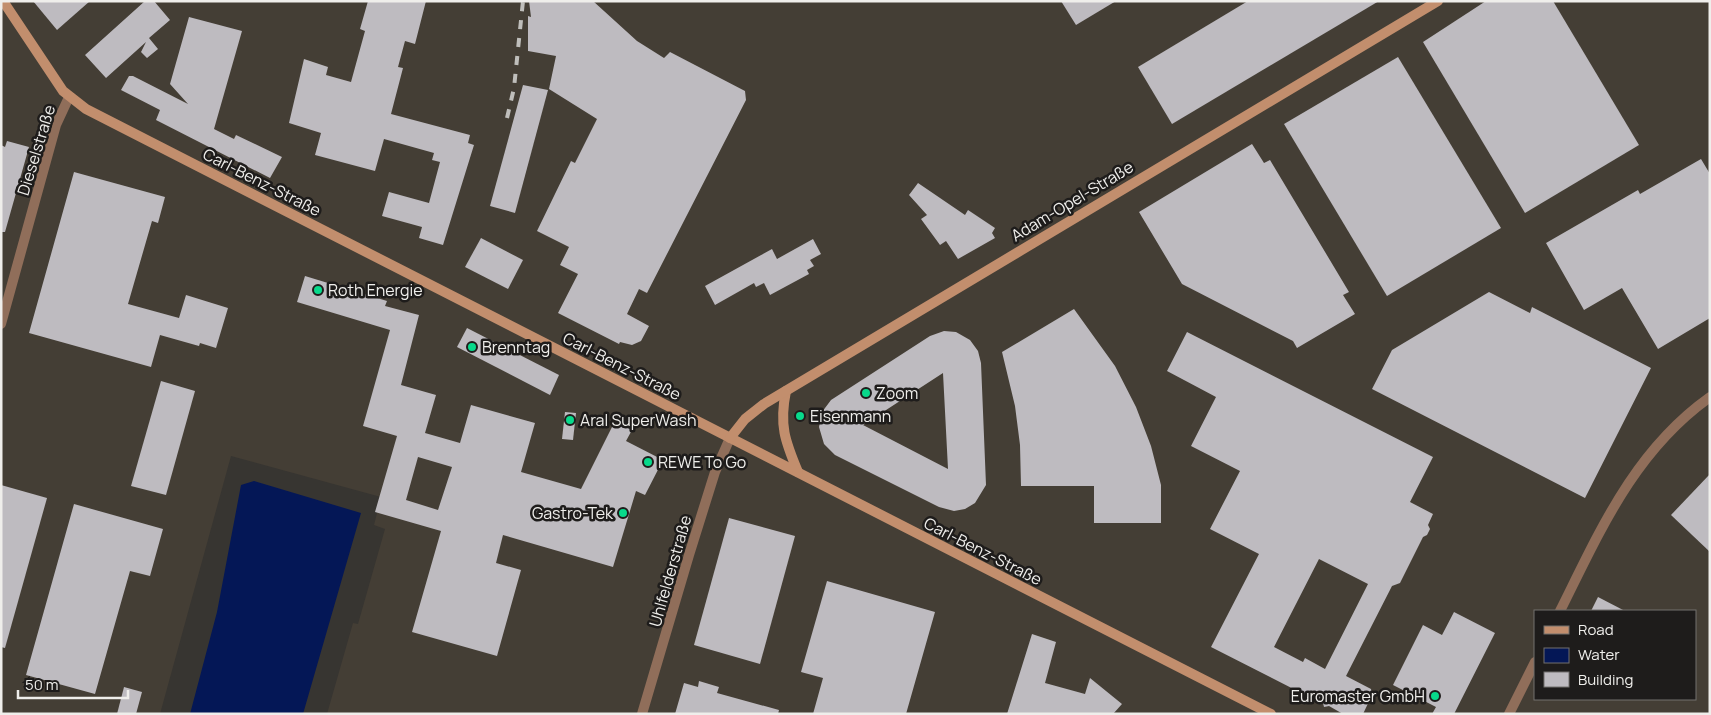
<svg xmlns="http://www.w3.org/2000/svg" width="1711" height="715" font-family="Manrope,sans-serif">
  <rect width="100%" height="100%" fill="#373531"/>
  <path fill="#443e35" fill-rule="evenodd" d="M1 1H1710V714H327L353 623 358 624 385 529 374 525 381 497 231 456 160 714H1ZM1535 611H1695V699H1535Z"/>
  <polygon fill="#041756" points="254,481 361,513 303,714 190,714 217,612 241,485"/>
  <g fill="#bebbc0" fill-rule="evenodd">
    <polygon points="33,1 90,1 57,30"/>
    <polygon points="145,1 154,1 170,20 149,38 158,49 147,58 141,52 146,42 106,78 85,55"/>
    <polygon points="368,1 426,1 415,44 405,41 398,67 403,68 391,114 470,135 468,143 474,145 443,245 419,238 422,227 382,216 389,192 429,203 440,162 432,160 434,153 384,139 375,171 315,155 321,133 289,123 304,59 328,67 326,75 351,82 365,31 360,29"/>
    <polygon points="529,1 593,1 637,41 664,58 670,52 745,91 746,100 647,293 639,289 627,314 649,326 641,341 632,345 620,342 619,344 558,313 578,274 560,265 569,247 537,231 571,161 575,163 597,119 549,89 556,56 528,51 528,16 531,17"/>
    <polygon points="1061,1 1116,1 1076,25"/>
    <polygon points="1248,1 1379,1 1172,124 1138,67"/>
    <polygon points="1486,1 1553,1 1639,145 1525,213 1423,42"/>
    <polygon points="189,17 242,31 214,129 234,139 236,135 282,157 270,178 156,120 160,110 121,90 129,76 133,76 188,104 170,84"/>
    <polygon points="1398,57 1501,228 1387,296 1284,124"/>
    <polygon points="523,85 548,90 515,213 490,206"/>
    <polygon points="7,141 29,147 5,232 1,232 1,145 5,147"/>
    <polygon points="1252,144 1264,163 1270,160 1349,292 1343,295 1355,314 1297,348 1293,341 1182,284 1139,212"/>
    <polygon points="1701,159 1710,174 1710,318 1658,349 1622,288 1584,310 1546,243 1638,190 1640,194"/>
    <polygon points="74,172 165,197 158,223 152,221 128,304 179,318 186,295 228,308 216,348 200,343 199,346 160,335 151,367 29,333"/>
    <polygon points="918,183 965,215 968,210 995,228 992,233 995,238 958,259 946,241 940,245 921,219 927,215 909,195"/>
    <polygon points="481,238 523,260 508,289 465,267"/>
    <polygon points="813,239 821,254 810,260 814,266 807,270 809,274 770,295 764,283 756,287 754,283 715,305 705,286 772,249 777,259"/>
    <path d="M305 276 387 301 385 306 419 315 401 385 436 395 425 433 460 443 471 405 535 423 521 472 581 489 615 421 632 430 626 441 663 460 645 495 636 491 613 567 503 535 496 563 521 570 497 656 412 632 441 531 375 512 397 436 363 426 390 330 297 302ZM418 457 452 467 438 510 406 500Z"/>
    <polygon points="1489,292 1530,313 1532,307 1651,368 1585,498 1372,389 1392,350"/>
    <polygon points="1074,309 1115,366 1136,407 1151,446 1161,485 1161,523 1094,523 1094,486 1021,486 1020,445 1015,406 1002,352"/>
    <polygon points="467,328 559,375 550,395 457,347"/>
    <path d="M944 331 956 332 970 340 978 351 981 363 986 485 975 503 965 509 954 511 939 507 835 455 824 444 819 427 822 412 831 400 930 336ZM943 373 948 469 863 425Z"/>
    <path d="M1187 332 1433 457 1410 502 1433 514 1428 525 1430 529 1427 535 1423 537 1400 583 1392 586 1346 676 1371 689 1372 695 1363 714H1343L1329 706 1324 707 1322 699 1317 701 1211 647 1259 554 1210 529 1240 471 1191 446 1216 397 1167 371ZM1319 559 1368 584 1325 669 1305 658 1303 662 1274 647Z"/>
    <polygon points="161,381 195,391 166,495 131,486"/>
    <polygon points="565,412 576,413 573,440 562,439"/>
    <polygon points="1710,474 1710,552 1671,515"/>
    <polygon points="1,485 47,498 5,648 1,647"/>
    <polygon points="74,504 163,529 150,576 130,571 95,694 26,675"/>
    <polygon points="729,518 795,536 760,664 694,645"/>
    <polygon points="827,581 935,612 906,714 813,714 823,678 801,672"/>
    <polygon points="1598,597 1625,611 1591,611"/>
    <polygon points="1454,612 1495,633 1454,714 1432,714 1436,707 1393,685 1423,625 1442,635"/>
    <polygon points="1032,634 1056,642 1045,683 1085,694 1090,678 1122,704 1113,714 1007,714"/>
    <polygon points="699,681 719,687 717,693 779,710 778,714 675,714 684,683 698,687"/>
    <polygon points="124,687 142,692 136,714 117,714"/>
  </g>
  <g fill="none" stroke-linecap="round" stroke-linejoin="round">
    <g stroke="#906e5a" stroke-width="10">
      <polyline points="1,324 56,125 69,97"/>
      <path d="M1560 611C1600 531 1634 451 1710 397"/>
      <polyline points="642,714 689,555 715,472 730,438"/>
      <polyline points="1509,714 1535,662"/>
    </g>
    <g stroke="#c28e6d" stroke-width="10">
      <polyline points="3,1 63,91 86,109 1271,714"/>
      <path d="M786 391C779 425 785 441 798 472"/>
      <polyline points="730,438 745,419 764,404 1438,1"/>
    </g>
    <polyline stroke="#bfbebb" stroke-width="4" stroke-dasharray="9 9" stroke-linecap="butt" points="507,118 514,88 523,1"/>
  </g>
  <g fill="#08d98b" stroke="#1e1c1b" stroke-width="2">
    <circle cx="318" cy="290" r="5"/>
    <circle cx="472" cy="347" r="5"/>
    <circle cx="866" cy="393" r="5"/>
    <circle cx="800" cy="416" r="5"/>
    <circle cx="570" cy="420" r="5"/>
    <circle cx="648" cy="462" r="5"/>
    <circle cx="623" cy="513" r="5"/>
    <circle cx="1435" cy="696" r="5"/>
  </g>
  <g text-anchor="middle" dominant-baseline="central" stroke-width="5" stroke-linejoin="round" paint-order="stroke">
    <g font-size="16" fill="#efeeeb" stroke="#1e1c1b">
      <text transform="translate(36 150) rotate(-73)">Dieselstraße</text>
      <text transform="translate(262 182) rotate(27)">Carl-Benz-Straße</text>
      <text transform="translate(1072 201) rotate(-31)">Adam-Opel-Straße</text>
      <text transform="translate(622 366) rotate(27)">Carl-Benz-Straße</text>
      <text transform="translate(983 551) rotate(27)">Carl-Benz-Straße</text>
      <text transform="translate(670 571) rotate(-74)">Uhlfelderstraße</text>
    </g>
    <g font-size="16" fill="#efeeeb" stroke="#1e1c1b" text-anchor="start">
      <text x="328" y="290">Roth Energie</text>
      <text x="482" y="347">Brenntag</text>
      <text x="876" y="393">Zoom</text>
      <text x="810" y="416">Eisenmann</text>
      <text x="580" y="420">Aral SuperWash</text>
      <text x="658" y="462">REWE To Go</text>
      <text x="613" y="513" text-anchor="end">Gastro-Tek</text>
      <text x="1425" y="696" text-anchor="end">Euromaster GmbH</text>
    </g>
  </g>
  <rect width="1711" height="715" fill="none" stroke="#efeeeb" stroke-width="5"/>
  <rect x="1534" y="610" width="162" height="90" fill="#1e1c1b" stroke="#72706e"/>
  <rect x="1544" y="626" width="25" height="8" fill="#c28e6d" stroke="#72706e"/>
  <text x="1578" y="635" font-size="15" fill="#efeeeb">Road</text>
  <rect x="1544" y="648" width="25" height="15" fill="#041756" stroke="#72706e"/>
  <text x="1578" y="660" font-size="15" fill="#efeeeb">Water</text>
  <rect x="1544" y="672" width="25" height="15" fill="#bebbc0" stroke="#72706e"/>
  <text x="1578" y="685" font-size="15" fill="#efeeeb">Building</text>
  <path d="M18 690v8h110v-8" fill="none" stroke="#efeeeb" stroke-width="2.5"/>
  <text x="25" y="690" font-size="15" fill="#efeeeb" stroke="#1e1c1b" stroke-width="4" paint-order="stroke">50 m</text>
</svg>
